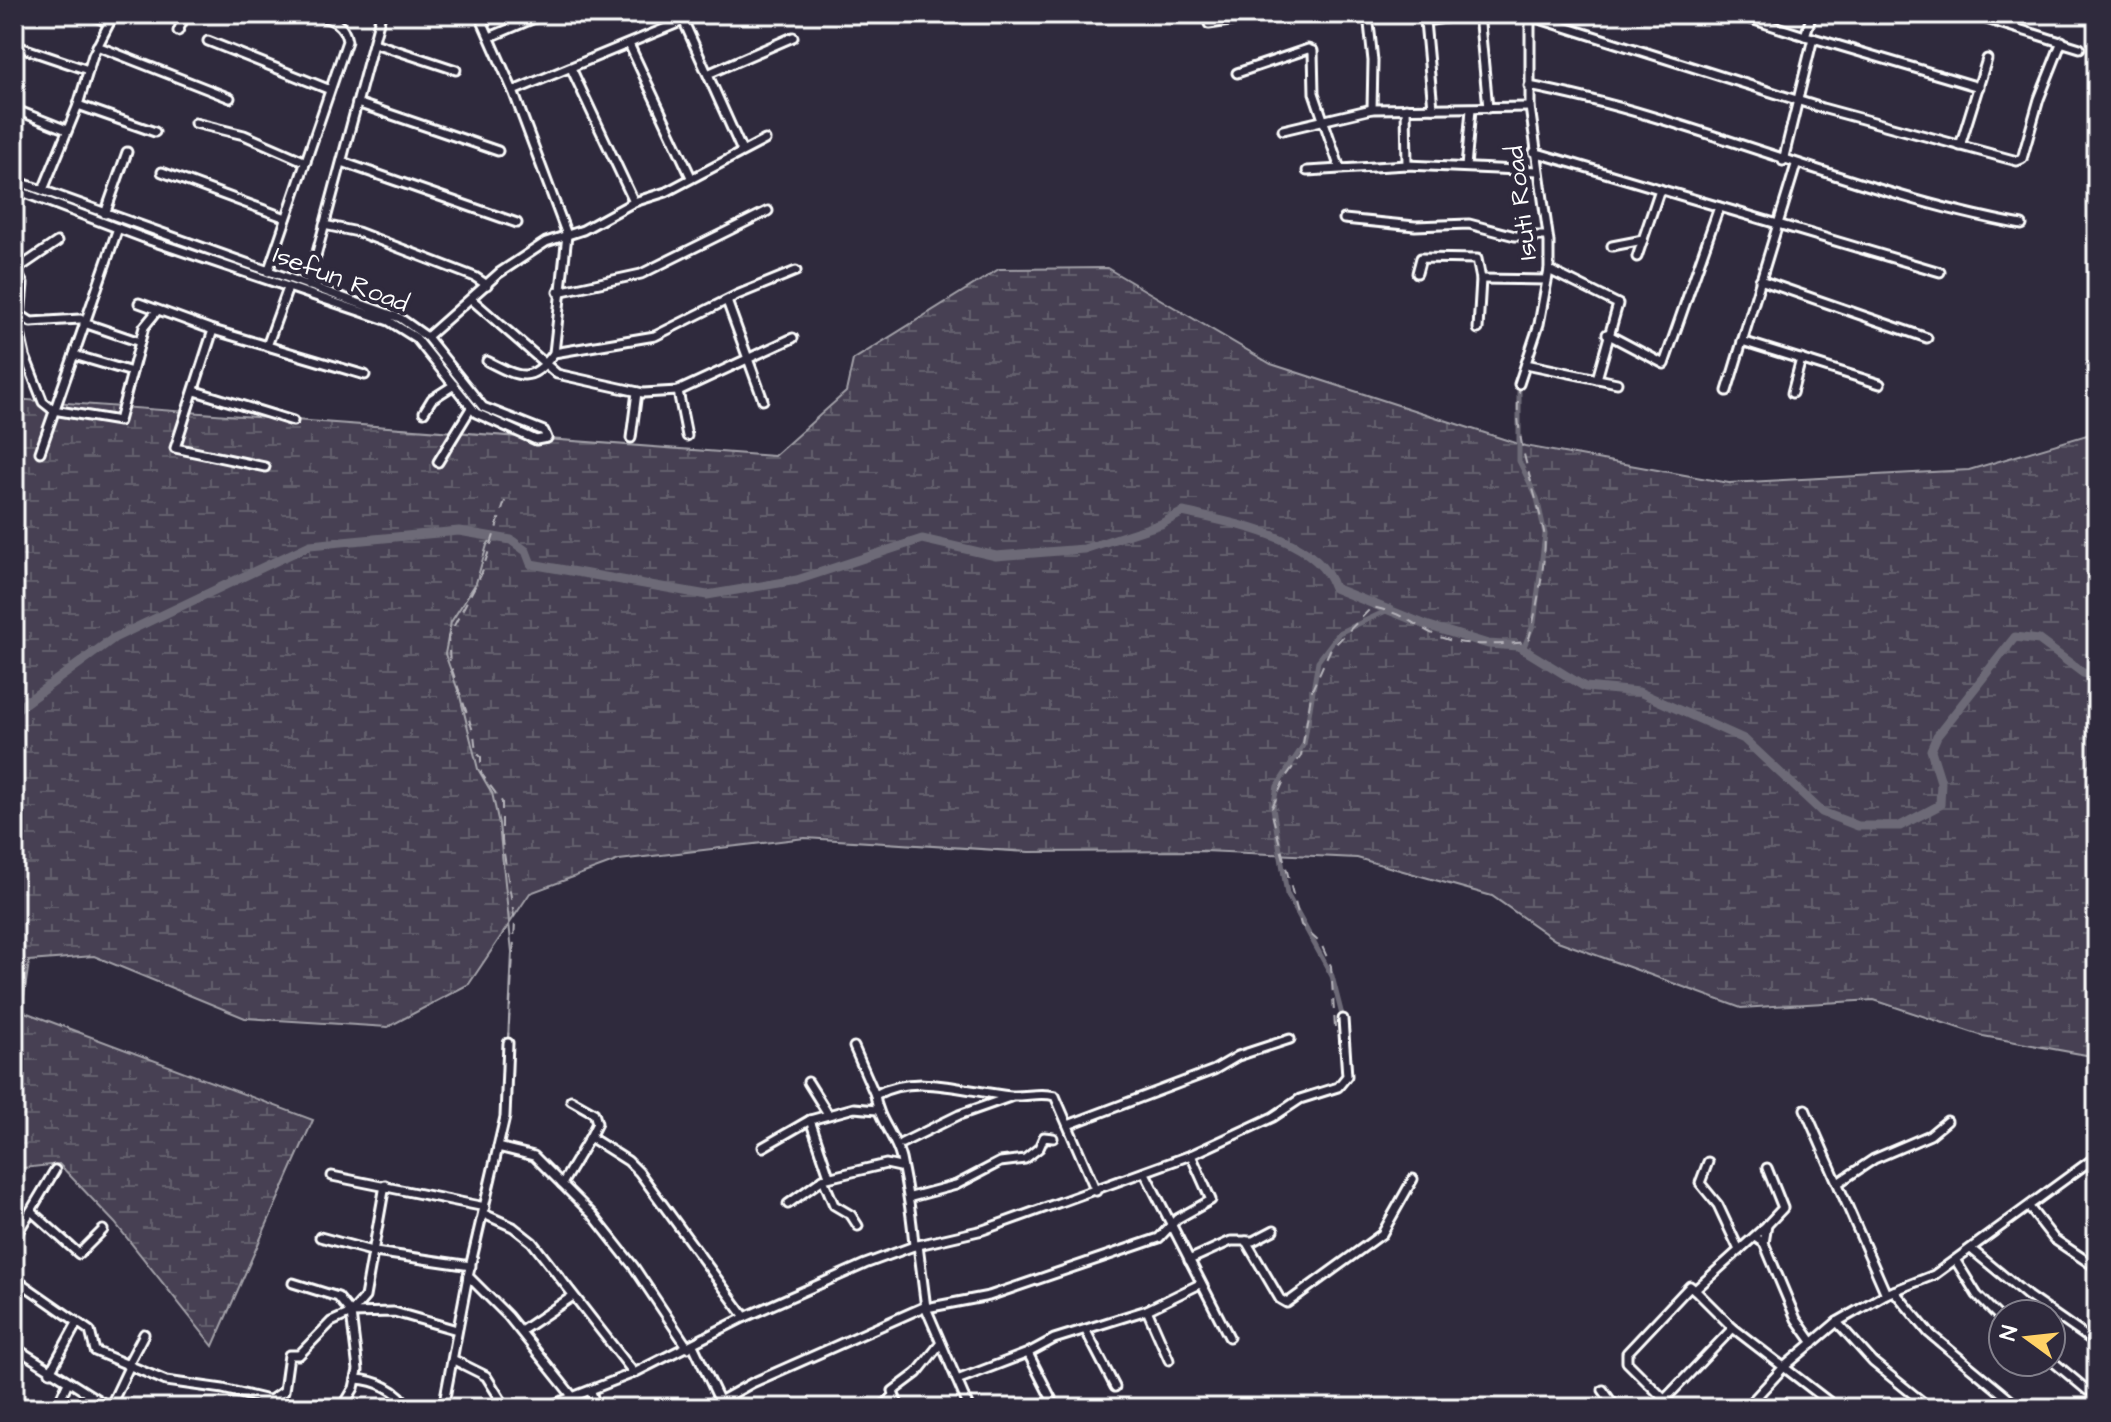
<svg xmlns="http://www.w3.org/2000/svg" width="2111" height="1422" font-family="'Architects Daughter',sans-serif">
  <defs>
    <pattern id="wetland-marsh" width="20" height="14" patternUnits="userSpaceOnUse" patternTransform="scale(2)"><rect width="20" height="14" fill="#464152"/><path d="M1 5h8M5 5V1M11 12h8M15 12V8" fill="none" stroke="#625e6c"/></pattern>
  </defs>
  <rect width="100%" height="100%" fill="#2f2a3d"/>
  <filter id="ink" filterUnits="userSpaceOnUse"><feTurbulence type="fractalNoise" baseFrequency=".0125" numOctaves="2"/><feDisplacementMap in="SourceGraphic" scale="16" xChannelSelector="R" yChannelSelector="G"/><feConvolveMatrix kernelMatrix="1 2 1 2 8 2 1 2 1" color-interpolation-filters="sRGB"/></filter>
  <g filter="url(#ink)">
    <polygon fill="url(#wetland-marsh)" stroke="#a2a0a8" stroke-width="2" points="1107,268 1271,364 1525,446 1729,483 1969,470 2097,432 2097,1057 1983,1036 1874,1000 1741,1008 1555,940 1492,896 1357,858 1204,851 1029,852 805,838 619,860 530,893 469,984 388,1027 245,1018 94,956 29,961 22,1011 313,1120 213,1346 115,1223 59,1164 14,1169 14,399 774,456 846,392 853,360 999,269"/>
    <g fill="none" stroke-linecap="round" stroke-linejoin="round">
      <polyline stroke="#a7a6ad" stroke-width="2" points="493,537 487,545 476,583 451,622 445,654 460,696 478,769 492,793 499,824 512,952 508,1041"/>
      <g stroke="#6d6a77" stroke-width="5">
        <polyline points="1519,384 1519,461 1537,498 1545,534 1534,623 1523,649"/>
        <polyline points="1343,1019 1332,976 1287,894 1273,808 1277,786 1304,744 1318,661 1339,633 1388,610"/>
      </g>
      <path stroke="#6d6a77" stroke-width="9" d="M14 711 114 638 310 545 459 531 511 540 526 551 531 564 707 595 797 580 922 539 996 556 1084 549 1161 524 1183 512C1230 523 1318 536 1334 588L1426 625 1488 644 1518 646 1585 687 1639 692 1744 739 1822 812 1858 826H1900L1940 805 1941 782 1931 750 1937 736 2015 637 2039 640 2083 673 2097 676"/>
      <g stroke="#b6b4bb" stroke-width="2" stroke-dasharray="10 8" stroke-linecap="butt">
        <polyline points="505,501 481,575 448,637 450,664 474,734 476,752 481,757 481,773 502,802 502,841 515,922 508,1040"/>
        <path d="M1335 1027 1331 966 1321 944 1301 925 1271 810 1285 778 1301 756 1312 690 1330 650 1372 607C1403 614 1403 618 1429 632 1457 648 1498 645 1528 642 1535 619 1548 553 1544 532 1536 491 1510 428 1520 387"/>
      </g>
      <defs>
        <g id="minor">
          <polyline points="90,14 109,23"/>
          <polyline points="479,14 513,91 567,235 554,353"/>
          <polyline points="1368,14 1373,61 1372,109"/>
          <polyline points="1479,14 1488,108"/>
          <polyline points="1735,14 1805,36"/>
          <polyline points="1970,14 2080,48"/>
          <polyline points="1530,16 1822,108 2017,161 2022,159 2039,99 2062,41"/>
          <polyline points="684,22 742,151"/>
          <polyline points="1209,24 1278,14"/>
          <polyline points="178,31 184,18 179,14"/>
          <polyline points="490,37 544,14"/>
          <polyline points="1813,38 1979,87"/>
          <polyline points="208,41 328,89"/>
          <polyline points="374,43 456,70"/>
          <polyline points="629,44 691,177"/>
          <polyline points="14,45 88,70"/>
          <polyline points="97,46 230,98"/>
          <polyline points="571,68 634,202"/>
          <polyline points="710,73 793,37"/>
          <polyline points="1237,73 1308,49 1313,51 1314,93 1339,166"/>
          <path d="M1529 86C1697 118 1854 194 2022 225"/>
          <polyline points="513,91 700,14"/>
          <polyline points="357,103 498,151"/>
          <polyline points="78,105 155,132"/>
          <polyline points="1406,108 1407,165"/>
          <polyline points="1433,108 1425,21 1472,14"/>
          <polyline points="14,109 67,130"/>
          <polyline points="195,123 244,135 306,162"/>
          <polyline points="1283,130 1372,109 1530,107"/>
          <polyline points="1960,146 1987,59"/>
          <polyline points="1534,152 1940,272"/>
          <polyline points="1783,161 1813,38 1805,36 1812,14"/>
          <polyline points="342,162 517,223"/>
          <polyline points="1466,167 1471,109"/>
          <polyline points="1307,171 1407,165 1538,171"/>
          <polyline points="162,172 286,218"/>
          <polyline points="14,180 400,318 427,337 483,407 544,431 547,438 536,440 476,413 416,338 389,321 149,240 14,189"/>
          <polyline points="43,190 78,105 93,55 114,14"/>
          <polyline points="105,214 127,152"/>
          <polyline points="1344,219 1415,226 1469,224 1515,236 1546,236"/>
          <polyline points="324,225 358,232 475,277 487,285"/>
          <polyline points="1612,246 1643,240"/>
          <polyline points="1637,257 1660,189"/>
          <polyline points="14,267 23,284 19,329 25,356 43,402 53,410 119,421 144,327 157,311"/>
          <polyline points="16,270 57,242"/>
          <polyline points="1549,270 1618,304 1597,379"/>
          <path d="M268 272 347 41C344 22 332 20 314 14"/>
          <polyline points="1417,273 1421,258 1477,259 1481,279 1478,329"/>
          <polyline points="1481,279 1547,280"/>
          <polyline points="1760,280 1927,338"/>
          <polyline points="308,286 381,14"/>
          <polyline points="558,292 641,274 768,211"/>
          <polyline points="471,299 557,374 643,393 678,391 793,338"/>
          <polyline points="727,301 763,400"/>
          <polyline points="139,303 213,330 365,375"/>
          <polyline points="22,316 31,322 80,319"/>
          <polyline points="84,323 140,342"/>
          <polyline points="213,330 175,448 265,467"/>
          <polyline points="1607,334 1664,364 1719,207"/>
          <polyline points="427,337 499,273 546,242 583,230 634,202 666,192 765,140"/>
          <polyline points="1742,341 1880,384"/>
          <polyline points="267,346 288,288"/>
          <polyline points="74,355 132,372"/>
          <path d="M487 361C520 378 531 384 554 353L655 336 737 295 796 271"/>
          <polyline points="1526,364 1617,383"/>
          <polyline points="1519,384 1539,324 1549,270 1549,242 1530,107 1530,14"/>
          <polyline points="195,391 293,421"/>
          <polyline points="678,391 687,436"/>
          <polyline points="1727,391 1796,165"/>
          <polyline points="1792,393 1801,359"/>
          <polyline points="424,412 432,399 454,385"/>
          <polyline points="631,438 637,392"/>
          <polyline points="40,452 118,228"/>
          <polyline points="438,462 471,408"/>
          <path d="M854 1047 875 1095C917 1072 966 1092 1011 1096 1026 1097 1040 1092 1055 1096L1096 1191"/>
          <polyline points="808,1082 828,1114"/>
          <path d="M875 1095C878 1121 896 1136 901 1159 907 1188 912 1215 914 1246"/>
          <polyline points="571,1100 594,1113 597,1123 590,1137"/>
          <polyline points="1805,1109 1886,1294"/>
          <polyline points="1068,1125 1214,1070 1238,1056 1290,1039"/>
          <polyline points="902,1143 959,1115 1010,1097"/>
          <polyline points="498,1147 534,1156 593,1215 634,1267 688,1348"/>
          <polyline points="763,1147 810,1120"/>
          <polyline points="1708,1162 1700,1183 1718,1205 1739,1250"/>
          <polyline points="1145,1173 1229,1337"/>
          <polyline points="332,1176 485,1207"/>
          <polyline points="829,1176 810,1120 854,1108 877,1110"/>
          <polyline points="1838,1183 1874,1159 1930,1135 1947,1121"/>
          <polyline points="562,1184 590,1137 628,1161 639,1172 745,1317"/>
          <polyline points="911,1197 956,1185 1000,1162 1025,1159 1039,1148 1044,1137 1053,1138"/>
          <polyline points="788,1204 823,1179"/>
          <polyline points="2029,1207 2054,1239 2097,1268"/>
          <polyline points="31,1211 79,1254 103,1230"/>
          <polyline points="484,1214 513,1227 532,1242 634,1373"/>
          <polyline points="858,1226 851,1215 834,1205 823,1179 886,1164 900,1167"/>
          <polyline points="320,1237 375,1252 471,1266"/>
          <polyline points="1755,1237 1764,1243 1796,1319 1813,1343"/>
          <polyline points="14,1239 55,1170"/>
          <polyline points="1246,1241 1280,1299 1287,1303 1382,1234 1413,1179"/>
          <polyline points="1764,1243 1767,1225 1783,1208 1767,1168"/>
          <polyline points="918,1245 926,1308 969,1408"/>
          <polyline points="1971,1249 2028,1296 2097,1344"/>
          <polyline points="1189,1260 1231,1241 1253,1241 1274,1230"/>
          <polyline points="1956,1261 1977,1295 2003,1321"/>
          <polyline points="468,1276 508,1316 573,1397"/>
          <polyline points="14,1278 90,1331 95,1351 166,1381 223,1389 301,1408"/>
          <polyline points="293,1283 338,1297 351,1313 394,1312 457,1330"/>
          <polyline points="1695,1290 1733,1328 1837,1408"/>
          <polyline points="1894,1291 1929,1333 2020,1408"/>
          <polyline points="926,1308 989,1296 1159,1238 1177,1219 1211,1200 1191,1155"/>
          <polyline points="1837,1322 1873,1362 1930,1408"/>
          <polyline points="521,1331 573,1296"/>
          <polyline points="1086,1331 1115,1387"/>
          <polyline points="693,1345 723,1408"/>
          <polyline points="14,1347 111,1408"/>
          <polyline points="1028,1353 1056,1408"/>
          <polyline points="454,1360 486,1376 506,1408"/>
          <polyline points="1169,1360 1147,1310 1200,1284"/>
          <polyline points="2051,1360 2087,1390"/>
          <polyline points="127,1366 144,1334"/>
          <polyline points="50,1372 77,1323"/>
          <path d="M356 1379C375 1380 400 1390 408 1408"/>
          <polyline points="957,1380 1028,1353 1054,1339 1147,1310"/>
          <polyline points="1603,1390 1616,1408"/>
          <polyline points="591,1392 597,1408"/>
          <polyline points="1666,1398 1733,1328"/>
          <polyline points="269,1401 284,1391 289,1355 299,1355 331,1322 351,1313 365,1297 385,1185"/>
          <polyline points="720,1401 752,1383 926,1306"/>
          <polyline points="110,1407 129,1367"/>
          <polyline points="56,1408 68,1382"/>
          <polyline points="342,1408 354,1388 358,1370 351,1313"/>
          <polyline points="443,1408 468,1276 505,1117 508,1043"/>
          <polyline points="544,1408 634,1373 745,1317 865,1264 914,1246 983,1230 1191,1155 1273,1117 1300,1099 1338,1087 1347,1076 1343,1019"/>
          <polyline points="880,1408 894,1396"/>
          <polyline points="899,1408 893,1391 917,1373 940,1344"/>
          <polyline points="1017,1408 1017,1405"/>
          <polyline points="1673,1408 1627,1362 1627,1353 1690,1286 1695,1290 1767,1225"/>
          <polyline points="1746,1408 1784,1367 1837,1322 1886,1294 1934,1275 2097,1156"/>
        </g>
      </defs>
      <use href="#minor" stroke="#fff" stroke-width="13"/>
      <use href="#minor" stroke="#2f2a3d" stroke-width="7"/>
    </g>
  </g>
  <g text-anchor="middle" dominant-baseline="central" stroke-width="8" stroke-linejoin="round" paint-order="stroke">
    <g font-size="26" fill="#fff" stroke="#2f2a3d">
      <text transform="translate(1521 203) rotate(-97)">Isuti Road</text>
      <text transform="translate(341 279) rotate(21)">Isefun Road</text>
    </g>
  </g>
  <rect width="2111" height="1422" fill="none" stroke="#2f2a3d" stroke-width="48"/>
  <rect x="24" y="24" width="2063" height="1374" fill="none" stroke="#fff" stroke-width="3" filter="url(#ink)"/>
  <g transform="translate(2027 1338) rotate(285)"><circle r="38" fill="#2f2a3d" stroke="#827f8b" stroke-width="2"/>
  <path d="M0-6L14 30L0 20L-14 30Z" fill="#ffd166"/>
  <text y="-12" font-size="22" font-weight="bold" text-anchor="middle" fill="#ffffff">N</text>
  </g>
</svg>
